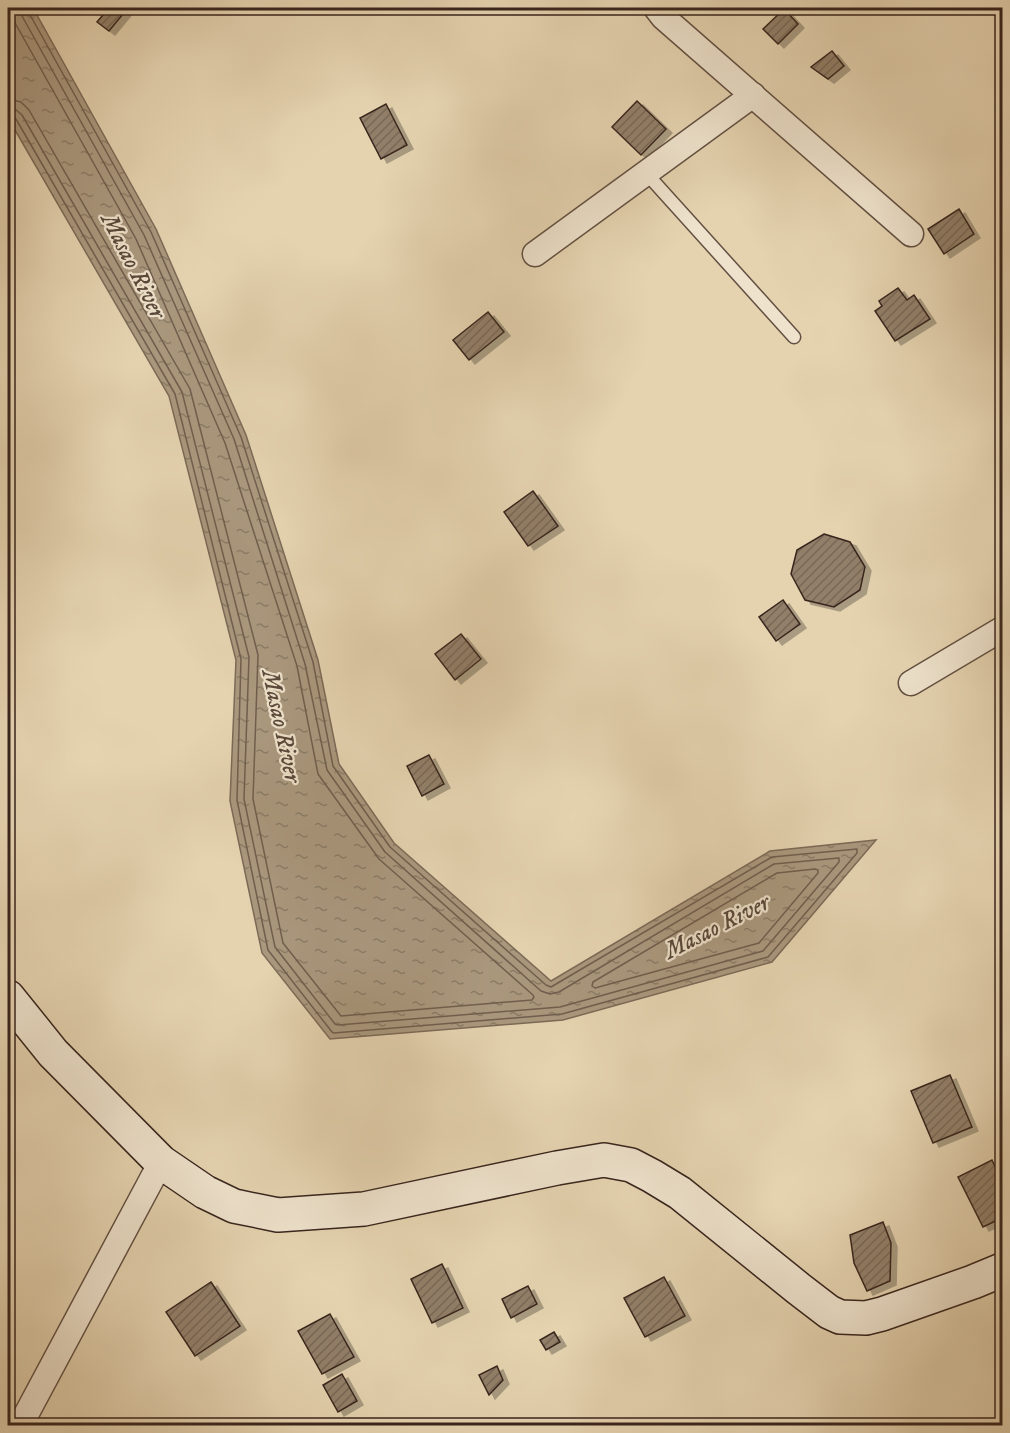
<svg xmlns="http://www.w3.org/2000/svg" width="1010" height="1433" font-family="'IM FELL DW Pica',serif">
  <defs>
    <pattern id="water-ripples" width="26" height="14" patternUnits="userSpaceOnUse" patternTransform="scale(1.5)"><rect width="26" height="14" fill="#aa987e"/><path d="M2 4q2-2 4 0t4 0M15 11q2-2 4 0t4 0" fill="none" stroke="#8b7c67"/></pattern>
    <pattern id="building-hatch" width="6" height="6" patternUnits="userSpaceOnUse" patternTransform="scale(1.5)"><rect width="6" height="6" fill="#927f69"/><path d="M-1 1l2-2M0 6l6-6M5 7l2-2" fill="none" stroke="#786856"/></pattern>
    <filter id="shadow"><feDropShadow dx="6" dy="4" stdDeviation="0" flood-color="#0004"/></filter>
  </defs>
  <rect width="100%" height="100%" fill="#e5d3b0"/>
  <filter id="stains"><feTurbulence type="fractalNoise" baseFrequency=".00333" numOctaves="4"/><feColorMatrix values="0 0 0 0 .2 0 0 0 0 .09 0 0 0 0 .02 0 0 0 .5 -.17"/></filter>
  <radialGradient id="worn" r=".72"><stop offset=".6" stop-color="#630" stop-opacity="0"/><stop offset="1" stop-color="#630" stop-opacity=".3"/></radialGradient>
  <polygon fill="url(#water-ripples)" stroke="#7c6a57" stroke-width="1.5" points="8,8 33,8 156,229 246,435 318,660 339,764 394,843 551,981 770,851 876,840 772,962 563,1020 330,1039 262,953 230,801 236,660 169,396 8,118"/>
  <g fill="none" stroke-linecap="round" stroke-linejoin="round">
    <g stroke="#715e4e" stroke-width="1.5">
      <polyline points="8,99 21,102 29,110 190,389 258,655 253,799 283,943 341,1016 532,1000 534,997 533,995 379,859 318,774 297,666 225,443 136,239 14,21 11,8"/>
      <polyline points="8,108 15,109 22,115 182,392 249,657 244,799 275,947 335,1024 338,1025 560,1007 763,951 839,862 839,858 774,864 559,992 550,994 541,991 385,852 327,770 305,664 234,439 144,235 22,16 20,8"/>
      <polyline points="8,116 12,116 16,119 175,394 241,659 237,800 268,950 332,1032 334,1033 562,1014 768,957 857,853 857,849 772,857 551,987 546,985 390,847 333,766 313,662 241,437 151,232 29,13 28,8"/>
      <polygon points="815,869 818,870 818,873 759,943 595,988 592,986 593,982 777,873"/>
    </g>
  </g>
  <g fill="url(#building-hatch)" stroke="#38251d" stroke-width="1.5" filter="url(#shadow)">
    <polygon points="109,8 128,8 109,31 97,22"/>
    <polygon points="784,9 798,24 778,44 763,29"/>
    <polygon points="832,51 844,66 828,79 811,67"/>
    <polygon points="637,101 666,129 641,155 612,127"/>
    <polygon points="386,104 407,145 381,159 360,118"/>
    <polygon points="959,209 974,234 944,254 928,229"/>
    <polygon points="898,288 907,300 914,295 930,319 895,341 875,311 882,306 879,301"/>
    <polygon points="488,312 504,332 469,360 453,340"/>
    <polygon points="533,491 558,526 528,546 504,512"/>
    <polygon points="824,534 850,542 865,567 860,590 834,607 805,600 791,574 797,550"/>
    <polygon points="783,600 800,624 776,641 759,617"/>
    <polygon points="461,634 481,659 455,680 435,654"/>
    <polygon points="429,755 444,784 422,796 407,766"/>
    <polygon points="950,1075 972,1127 933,1143 911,1091"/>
    <polygon points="992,1160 1002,1182 1002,1218 983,1227 958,1177"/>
    <polygon points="883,1222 891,1243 890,1281 867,1291 854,1263 850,1235"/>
    <polygon points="442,1264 463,1308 432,1323 411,1279"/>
    <polygon points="664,1277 685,1316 645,1337 624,1298"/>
    <polygon points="211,1282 240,1326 195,1356 166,1312"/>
    <polygon points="528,1286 537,1304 511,1318 502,1299"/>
    <polygon points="330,1314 354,1357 322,1374 298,1331"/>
    <polygon points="554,1332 560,1342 546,1350 540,1340"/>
    <polygon points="497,1366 503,1380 489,1395 479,1375"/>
    <polygon points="342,1374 357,1401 338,1412 323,1385"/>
  </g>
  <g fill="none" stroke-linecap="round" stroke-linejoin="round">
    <defs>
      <polyline id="lane" points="646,173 794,337"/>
      <g id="street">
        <polyline points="656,8 663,17 911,234"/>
        <polyline points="535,254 753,95"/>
        <polyline points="911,683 1002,629"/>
        <polyline points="20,1426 161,1162"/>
      </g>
      <polyline id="secondary" points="8,997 53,1053 161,1162 205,1192 234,1206 278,1215 364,1209 557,1168 604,1160 631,1165 652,1176 680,1193 799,1289 829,1312 840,1317 866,1318 882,1314 973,1282 1002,1270"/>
    </defs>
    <use href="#lane" stroke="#635042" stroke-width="15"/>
    <use href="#street" stroke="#635042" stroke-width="27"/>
    <use href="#secondary" stroke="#38251d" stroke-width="36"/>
    <use href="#lane" stroke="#eee2cc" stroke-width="12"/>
    <use href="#street" stroke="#eee2cc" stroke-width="24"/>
    <use href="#secondary" stroke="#eee2cc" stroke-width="33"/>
  </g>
  <g text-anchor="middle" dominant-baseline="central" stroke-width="4.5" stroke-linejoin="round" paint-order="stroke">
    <g font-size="24" font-style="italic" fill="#5a483a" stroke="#eee2cc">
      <text transform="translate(133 266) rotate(63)">Masao River</text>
      <text transform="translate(281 726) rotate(78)">Masao River</text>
      <text transform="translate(717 927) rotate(-27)">Masao River</text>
    </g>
  </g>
  <rect width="1010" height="1433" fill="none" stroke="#e5d3b0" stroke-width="30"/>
  <rect x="9" y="9" width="992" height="1415" fill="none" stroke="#38251d" stroke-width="3"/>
  <rect x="15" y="15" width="980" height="1403" fill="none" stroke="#38251d" stroke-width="1.5"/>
  <rect width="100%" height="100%" filter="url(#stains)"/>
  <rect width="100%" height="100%" fill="url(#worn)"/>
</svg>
